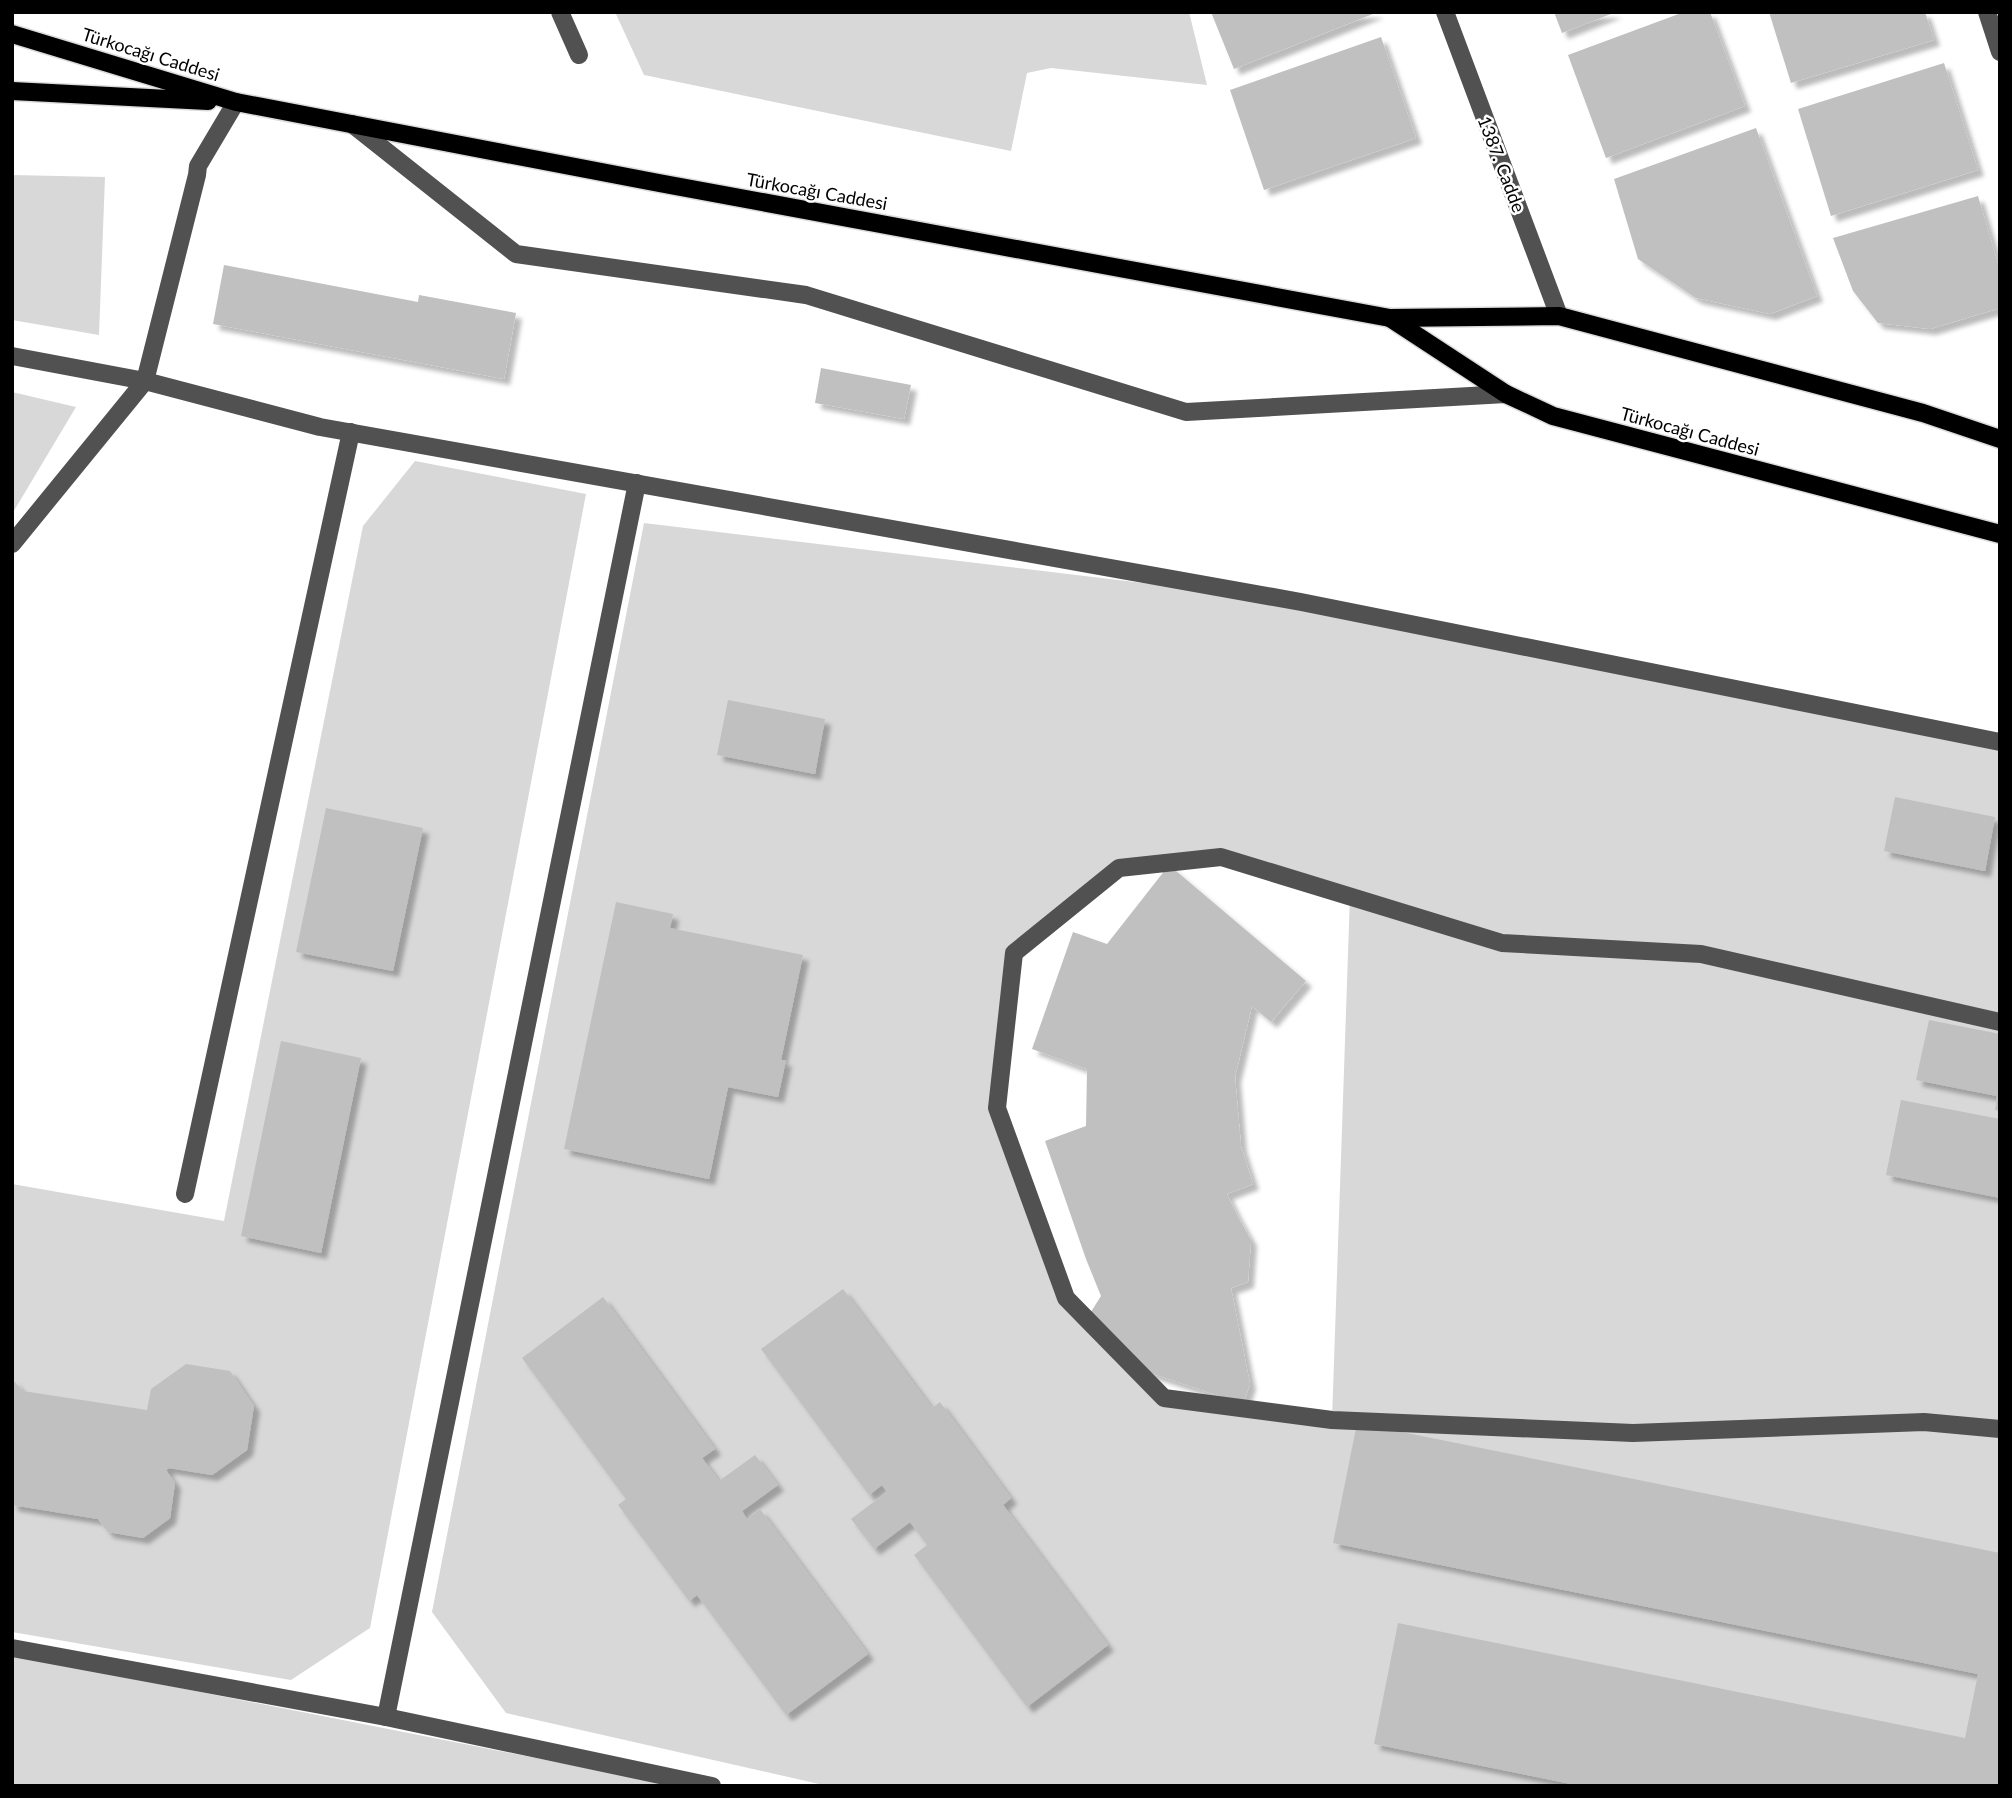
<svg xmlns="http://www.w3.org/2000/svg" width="2012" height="1798" font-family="Lato,sans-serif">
  <defs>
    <filter id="shadow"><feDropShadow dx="6" dy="6" stdDeviation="2" flood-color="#0004"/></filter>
  </defs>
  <rect width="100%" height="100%" fill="#fff"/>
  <g fill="#d8d8d8" fill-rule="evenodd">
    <polygon points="615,12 1189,12 1207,85 1051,68 1027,73 1011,151 644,75"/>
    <polygon points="12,175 105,177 99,335 12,320"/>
    <polygon points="12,392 76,407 12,514"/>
    <polygon points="415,461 586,494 370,1628 291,1680 12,1632 12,1184 224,1221 363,526"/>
    <path d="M644 523 1301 602 2000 742V1786H828L506 1713 432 1612ZM1221 857 1350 895 1332 1420 1164 1398 1066 1298 997 1108 1014 953 1120 868Z"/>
    <polygon points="12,1655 678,1786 12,1786"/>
  </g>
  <g fill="#c0c0c0" filter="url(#shadow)">
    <polygon points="1211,12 1378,12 1234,69"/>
    <polygon points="1554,12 1616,12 1562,33"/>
    <polygon points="1684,12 1710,12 1745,106 1606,158 1568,55"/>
    <polygon points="1769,12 1925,12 1934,40 1791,83"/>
    <polygon points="1381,37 1416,138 1264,190 1230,90"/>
    <polygon points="1944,63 1978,170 1831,216 1798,109"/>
    <polygon points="1756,128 1817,296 1770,314 1696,298 1638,259 1614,179"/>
    <polygon points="1978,196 2000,271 2000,308 1930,329 1878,323 1853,291 1833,238"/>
    <polygon points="224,265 418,302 419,295 516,313 504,379 213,324"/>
    <polygon points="821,368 911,385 904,419 815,403"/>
    <polygon points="728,700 825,719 815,774 717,755"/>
    <polygon points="1895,797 1995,817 1985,871 1884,851"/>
    <polygon points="326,808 423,828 393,971 296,952"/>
    <polygon points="1169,865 1306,981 1271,1022 1252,1006 1235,1077 1241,1146 1253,1184 1227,1194 1237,1215 1251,1240 1248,1282 1231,1288 1250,1384 1243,1404 1150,1373 1089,1315 1101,1296 1086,1259 1045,1141 1086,1126 1087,1069 1032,1049 1073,932 1107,944"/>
    <polygon points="616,902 673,914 670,928 803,955 781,1060 786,1060 778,1097 728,1087 709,1179 564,1149"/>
    <polygon points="1929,1020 2000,1034 2000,1111 1995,1110 1997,1096 1916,1080"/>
    <polygon points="281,1041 361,1058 321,1253 241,1236"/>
    <polygon points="1901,1100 2000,1119 2000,1198 1886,1175"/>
    <polygon points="843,1289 932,1408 940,1402 1011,1498 1003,1505 1108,1645 1027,1707 914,1555 927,1545 910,1522 874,1549 851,1519 887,1492 882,1485 869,1495 761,1349"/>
    <polygon points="603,1297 715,1449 702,1458 719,1481 755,1455 778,1485 742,1511 747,1519 760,1509 868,1654 786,1715 697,1595 689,1601 618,1505 626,1499 522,1358"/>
    <polygon points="186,1364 230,1371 254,1406 247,1450 212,1475 169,1468 166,1470 175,1483 170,1518 143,1538 108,1532 98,1519 12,1505 12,1379 23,1391 147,1410 151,1389"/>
    <polygon points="1357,1423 2000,1553 2000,1786 1581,1786 1374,1744 1398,1623 1965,1738 1978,1674 1333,1543"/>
  </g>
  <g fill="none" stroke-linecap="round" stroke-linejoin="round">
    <defs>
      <g id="major">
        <polyline points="12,34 236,102 659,183 1390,318 1559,316 1923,413 2000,439"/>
        <polyline points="12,91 208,101"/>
        <polyline points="1390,318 1506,394 1553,416 2000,534"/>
      </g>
    </defs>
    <use href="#major" stroke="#dbdbdb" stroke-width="21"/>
    <g stroke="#515151" stroke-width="18">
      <polyline points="560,12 579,55"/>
      <polyline points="1445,12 1559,316"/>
      <polyline points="1987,12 2000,52"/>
      <polyline points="352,124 516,254 806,295 1186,412 1506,394"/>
      <polyline points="12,356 145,381 320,427 1301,602 2000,742"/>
      <polyline points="12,544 145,381 197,175 198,166 236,102"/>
      <polyline points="2000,1022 1701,954 1502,943 1221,857 1119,868 1014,953 997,1108 1066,1298 1164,1398 1332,1420 1633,1433 1924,1422 2000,1429"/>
      <polyline points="185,1194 351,432"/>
      <polyline points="12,1648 386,1717 712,1786"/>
      <polyline points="386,1717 637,483"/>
    </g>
    <use href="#major" stroke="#000" stroke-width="18"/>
  </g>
  <g text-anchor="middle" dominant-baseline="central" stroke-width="5" stroke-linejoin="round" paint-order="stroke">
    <g font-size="18" fill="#000" stroke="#fff">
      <text transform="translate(151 54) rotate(17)">Türkocağı Caddesi</text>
      <text transform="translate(1502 164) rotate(69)">1387. Cadde</text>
      <text transform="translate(817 191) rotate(10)">Türkocağı Caddesi</text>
      <text transform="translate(1690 431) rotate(15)">Türkocağı Caddesi</text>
    </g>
  </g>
  <rect width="2012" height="1798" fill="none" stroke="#000000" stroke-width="28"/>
</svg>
